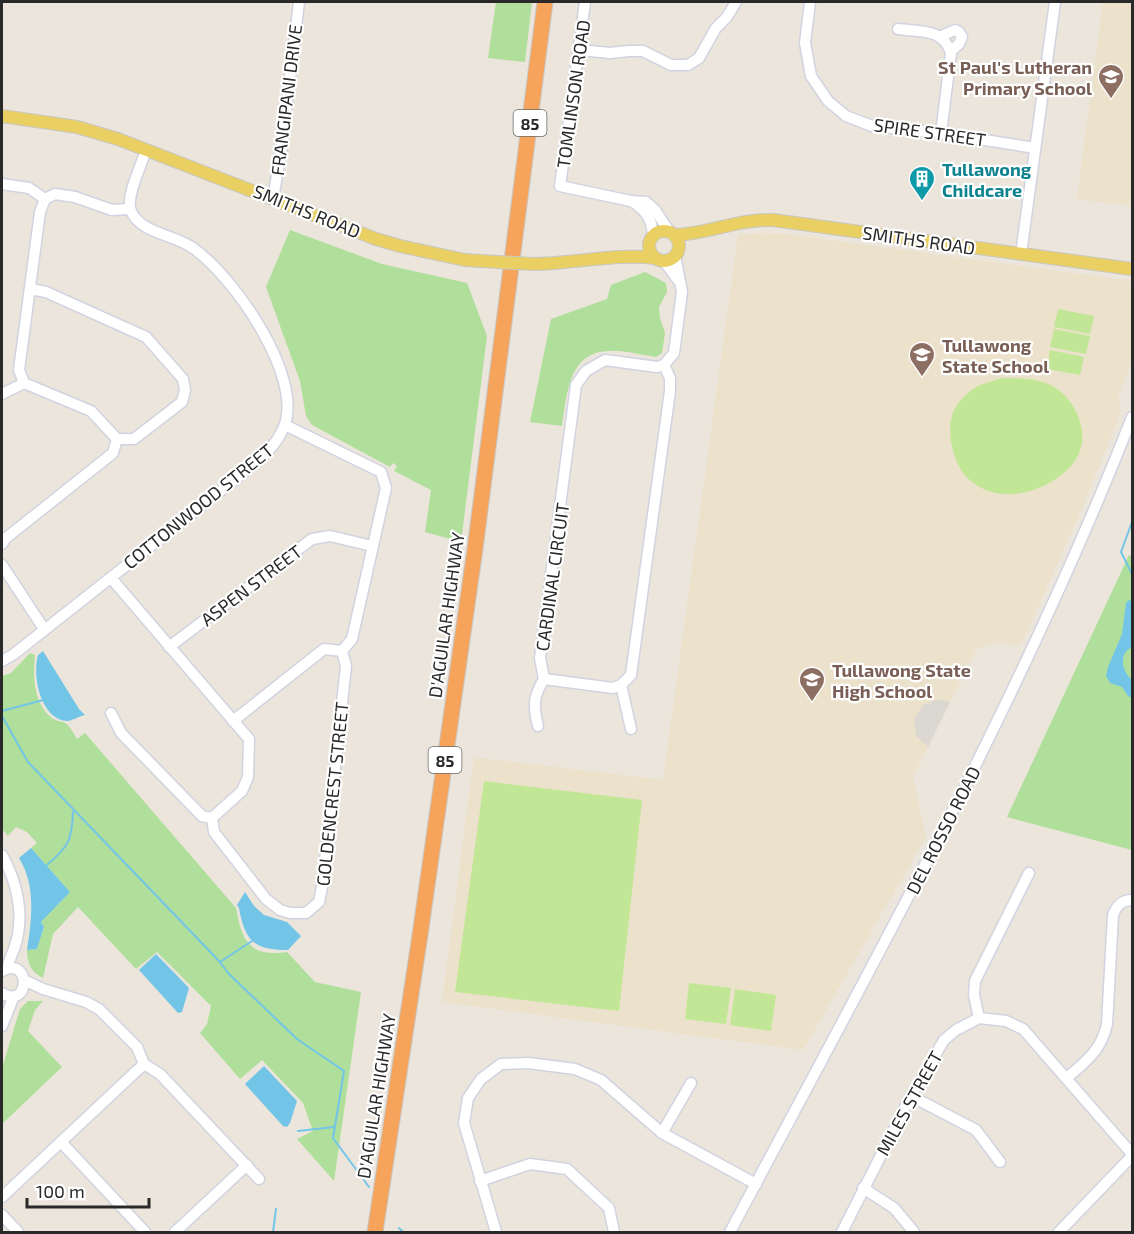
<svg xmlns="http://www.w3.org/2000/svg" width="1134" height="1234" font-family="'Exo 2',sans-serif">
  <rect width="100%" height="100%" fill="#ebe5db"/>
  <g fill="#ece2cb">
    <polygon points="1103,2 1132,2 1132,206 1077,199"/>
    <polygon points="762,233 786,234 1132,281 1132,360 1118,397 1121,412 1081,511 1022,643 1012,646 1001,641 976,650 913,777 926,837 803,1050 442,1002 474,757 663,780 738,235"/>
  </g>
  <g fill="#afdf9a">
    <polygon points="496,2 532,2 525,62 488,58"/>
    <polygon points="290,230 382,264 467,283 487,336 461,542 425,532 431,490 394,471 397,466 393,463 390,467 312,425 306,416 300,381 266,287"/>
    <path d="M645 272 666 283 667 292 659 307 660 318 665 333 662 353 656 357C641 355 624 350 609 351 568 352 567 395 562 426L530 422 551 319 607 299 611 285Z"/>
    <polygon points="1129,555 1132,556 1132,850 1007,817"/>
    <path d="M30 653 35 655C33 676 33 703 52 718 55 721 61 721 65 723 70 726 74 734 77 739L85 733 236 908C242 942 250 957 287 952L315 982 361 992 334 1181 297 1139 313 1131 303 1103 262 1060 240 1079 200 1033 207 1024 211 1006 157 952 136 969 78 907 53 934 43 978C31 972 27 963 27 950L37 949 44 927 41 922 70 892 31 848 37 843 27 832 16 827 8 836 2 829V676L11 673Z"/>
    <polygon points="28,1001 43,1001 35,1010 28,1031 62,1067 2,1124 2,1068 20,1009"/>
  </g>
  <g fill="#c1e696">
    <polygon points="1058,309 1094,316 1090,334 1054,327"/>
    <polygon points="1054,329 1090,336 1086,354 1050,347"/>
    <polygon points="1050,350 1084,357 1080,375 1047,369"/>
    <path d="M1002 378C1019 378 1041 378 1056 388 1081 406 1093 443 1070 467 1047 492 1000 506 971 481 963 475 957 464 954 454 946 425 949 405 976 387 984 383 994 381 1002 378Z"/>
    <polygon points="484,781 642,800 619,1011 455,992"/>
    <polygon points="689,983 731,988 726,1024 685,1019"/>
    <polygon points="735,989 776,995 771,1031 730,1025"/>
  </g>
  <polygon fill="#dbd8d2" points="939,699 950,702 928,747 916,736 914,719 923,705"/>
  <g fill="#73c5e8">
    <path d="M1129 600 1132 601V647C1118 654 1122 671 1132 680V698L1128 696 1122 687 1110 683 1106 676 1108 667 1122 634 1126 603Z"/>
    <path d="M43 651 79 709 85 715C80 716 72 721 67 721 40 719 32 675 38 655Z"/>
    <path d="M31 848 70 892 41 922 44 927 37 949 27 950C32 920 36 885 19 858Z"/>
    <path d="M245 892 254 906 264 915 287 922 301 936 288 950C254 950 245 941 239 908L237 905Z"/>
    <polygon points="156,954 189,988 182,1012 178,1013 139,970"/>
    <polygon points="264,1066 297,1101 290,1123 287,1127 283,1126 245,1084"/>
  </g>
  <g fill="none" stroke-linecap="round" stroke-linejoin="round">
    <g stroke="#73c5e8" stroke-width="2">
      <polyline points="1132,522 1121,552 1132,574"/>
      <polyline points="2,711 43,700"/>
      <polyline points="2,716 28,762 220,962 228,973 297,1039 344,1071 333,1138 369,1187"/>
      <path d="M47 865C68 847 72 841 73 812"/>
      <polyline points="220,962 252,941"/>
      <polyline points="298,1131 334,1127"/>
      <polyline points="399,1228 403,1232"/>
      <polyline points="273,1232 276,1209"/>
    </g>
    <defs>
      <g id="minor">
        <polyline points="585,2 560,186 631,201 646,202 655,210 671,234"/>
        <polyline points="810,2 805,43 811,76 828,101 846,116 872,126 941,133 1035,148"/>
        <path d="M898 29C920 32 943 28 951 53L941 133"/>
        <polyline points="941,36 955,30 959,32 962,37 959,44 951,51"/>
        <polyline points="580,50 610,53 629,51 643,51 671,65 688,65 699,58 716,28 727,17 736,2"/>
        <polyline points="2,184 29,188 45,199"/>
        <polyline points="273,198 281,153 299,2"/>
        <path d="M631 201C646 210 652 219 653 236"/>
        <polyline points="1021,254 1055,2"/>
        <polyline points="664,261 678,280"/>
        <polyline points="2,394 24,383"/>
        <polyline points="117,439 91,411 24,383 19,370 40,212 45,199 55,194 75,197 112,210 129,209"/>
        <polyline points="2,544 6,538 113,453 117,439 134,439 182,402 185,390 183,379 146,337 46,292 30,289"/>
        <polyline points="2,565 44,629"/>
        <polyline points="111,578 249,739 248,777 242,791 212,818 214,832 266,899 280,910 290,913 306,913 319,902 322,887 346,666 342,651"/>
        <polyline points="169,647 312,539 330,536 372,546"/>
        <path d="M2 661 14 654 242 474C259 460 275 448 284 427 304 376 233 276 193 248 174 234 141 234 131 211 125 198 142 164 146 150"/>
        <polyline points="544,679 613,688 621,685 631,675 670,391 670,378 664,365 674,353 681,300 682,292 675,256"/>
        <polyline points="544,679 540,658 576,385 586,371 605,360 657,367 664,365"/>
        <polyline points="621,685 631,729"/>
        <polyline points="111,713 121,733 202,816 212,818"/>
        <polyline points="233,721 324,649 342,651 352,639 386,488 381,472 285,425"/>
        <path d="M538 726C533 706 533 697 544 679"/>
        <path d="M2 855C17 882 25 915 15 946 13 954 8 960 8 968"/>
        <polyline points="24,980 43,989 86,1002 99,1009 137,1047 144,1064 160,1074 259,1179"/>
        <path d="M2 993C30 1011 32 955 2 971"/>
        <polyline points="979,1018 974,995 975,981 1029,873"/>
        <polyline points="2,1026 14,996"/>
        <path d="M1067 1078C1087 1060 1101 1051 1107 1024L1113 915C1117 905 1122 900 1132 900"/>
        <polyline points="911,1096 976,1130 1000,1162"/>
        <polyline points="662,1133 691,1083"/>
        <polyline points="61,1142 145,1232"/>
        <polyline points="480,1181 530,1164 567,1169 609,1208 614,1232"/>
        <polyline points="863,1188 894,1208 914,1232"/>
        <polyline points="2,1197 144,1064"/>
        <polyline points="2,1215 18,1232"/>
        <polyline points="175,1232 247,1165"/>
        <polyline points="496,1232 464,1123 468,1098 481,1079 501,1064 528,1063 575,1069 601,1080 662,1133 756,1184"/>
        <path d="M730 1232C872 965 1021 700 1132 417"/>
        <polyline points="842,1232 911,1096 944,1040 956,1030 979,1018 1006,1021 1023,1029 1132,1154"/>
        <polyline points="1059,1232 1132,1156"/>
      </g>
      <g id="major">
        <polyline points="2,116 77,127 118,139 376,239 400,246 465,260"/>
        <circle cx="664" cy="246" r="15"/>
        <path d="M674 235C710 234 735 219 773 220L1132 269"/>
        <path d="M533 264C572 264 616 253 655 258"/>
      </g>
      <polyline id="highway" points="375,1232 420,935 475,549 545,2"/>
    </defs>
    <use href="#minor" stroke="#d1d3e1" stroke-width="13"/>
    <use href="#major" stroke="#c7c7c7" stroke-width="14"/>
    <use href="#highway" stroke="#c7c7c7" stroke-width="17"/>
    <use href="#minor" stroke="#fff" stroke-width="10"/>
    <use href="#major" stroke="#eacf62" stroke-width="12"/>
    <use href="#highway" stroke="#f6a45b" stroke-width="15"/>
    <defs>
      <polyline id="major-bridge" points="465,260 533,264"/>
    </defs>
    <use href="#major-bridge" stroke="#c7c7c7" stroke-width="14" stroke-linecap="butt"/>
    <use href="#major-bridge" stroke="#eacf62" stroke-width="12"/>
  </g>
  <defs>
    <symbol id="school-pin" viewBox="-11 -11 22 30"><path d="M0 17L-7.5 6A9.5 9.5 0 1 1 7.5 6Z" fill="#8d6e63" stroke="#fff"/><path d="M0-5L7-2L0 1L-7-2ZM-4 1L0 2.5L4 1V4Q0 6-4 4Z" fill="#fff"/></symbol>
    <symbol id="building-pin" viewBox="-11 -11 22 30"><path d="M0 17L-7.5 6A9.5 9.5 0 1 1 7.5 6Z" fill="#0f9aa8" stroke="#fff"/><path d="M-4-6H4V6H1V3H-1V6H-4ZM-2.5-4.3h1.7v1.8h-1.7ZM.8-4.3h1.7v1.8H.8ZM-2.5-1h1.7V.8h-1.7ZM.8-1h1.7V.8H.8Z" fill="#fff"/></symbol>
  </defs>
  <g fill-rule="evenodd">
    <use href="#school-pin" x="1096" y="62" width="30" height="40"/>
    <use href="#building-pin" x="907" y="164" width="30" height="40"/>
    <use href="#school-pin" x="907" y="340" width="30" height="40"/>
    <use href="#school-pin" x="797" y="665" width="30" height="40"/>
  </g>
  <g text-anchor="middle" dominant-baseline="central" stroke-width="4.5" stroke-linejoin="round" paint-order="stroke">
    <g fill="#fff" stroke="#696969" stroke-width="1.5">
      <rect x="513.5" y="110" width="33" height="26" rx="4.5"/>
      <rect x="428.5" y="747" width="33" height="26" rx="4.5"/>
    </g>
    <g font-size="16" font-weight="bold" fill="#292929">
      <text x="530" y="123">85</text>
      <text x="445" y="760">85</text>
    </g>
    <g font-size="18" font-weight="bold" fill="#785e54" stroke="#fff" text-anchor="start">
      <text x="1092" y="67" text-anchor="end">St Paul's Lutheran<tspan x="1092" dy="21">Primary School</tspan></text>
      <text x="942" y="345">Tullawong<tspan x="942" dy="21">State School</tspan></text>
      <text x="832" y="670">Tullawong State<tspan x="832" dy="21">High School</tspan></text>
    </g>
    <g font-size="18" fill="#292929" stroke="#fff">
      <text transform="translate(573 94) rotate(-82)">TOMLINSON ROAD</text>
      <text transform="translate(286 100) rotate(-83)">FRANGIPANI DRIVE</text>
      <text transform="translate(930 132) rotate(8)">SPIRE STREET</text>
      <text transform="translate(307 211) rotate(22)">SMITHS ROAD</text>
      <text transform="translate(919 240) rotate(8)">SMITHS ROAD</text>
      <text transform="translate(198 506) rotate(-39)">COTTONWOOD STREET</text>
      <text transform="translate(552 577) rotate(-82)">CARDINAL CIRCUIT</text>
      <text transform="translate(251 585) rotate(-37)">ASPEN STREET</text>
      <text transform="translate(446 615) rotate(-82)">D'AGUILAR HIGHWAY</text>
      <text transform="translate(332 794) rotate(-84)">GOLDENCREST STREET</text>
      <text transform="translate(943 830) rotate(-63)">DEL ROSSO ROAD</text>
      <text transform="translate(376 1096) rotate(-81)">D'AGUILAR HIGHWAY</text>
      <text transform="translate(909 1103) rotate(-61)">MILES STREET</text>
    </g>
    <g font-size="18" font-weight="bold" fill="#0d838f" stroke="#fff" text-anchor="start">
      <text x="942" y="169">Tullawong<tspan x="942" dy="21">Childcare</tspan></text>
    </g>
  </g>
  <rect width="1134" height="1234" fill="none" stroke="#292929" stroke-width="6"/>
  <path d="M27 1198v9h122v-9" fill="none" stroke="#292929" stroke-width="3"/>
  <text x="36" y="1198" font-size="18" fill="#292929" stroke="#ffffff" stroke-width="4.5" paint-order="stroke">100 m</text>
</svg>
